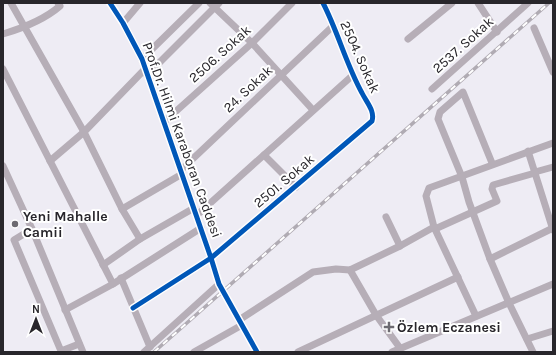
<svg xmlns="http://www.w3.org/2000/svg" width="556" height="355" font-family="Karla,sans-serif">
  <rect width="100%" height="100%" fill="#eeecf4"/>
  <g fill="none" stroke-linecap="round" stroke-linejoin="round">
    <g stroke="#b6aeb7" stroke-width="7">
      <polyline points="11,3 84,132 122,209 140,239"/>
      <polyline points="110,3 123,23 142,59 211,258 219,284 257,352"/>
      <polyline points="210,3 252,43 313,110"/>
      <polyline points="478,3 497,32"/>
      <polyline points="123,23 140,3"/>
      <polyline points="534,28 553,72"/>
      <path d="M3 34C23 28 44 20 60 6L58 3"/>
      <polyline points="408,39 452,3"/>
      <polyline points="142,59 199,3"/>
      <polyline points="3,69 113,284"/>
      <polyline points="147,75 219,3"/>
      <polyline points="432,89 528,3"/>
      <polyline points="164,122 252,43 292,3"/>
      <polyline points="528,151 553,230"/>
      <polyline points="264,155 296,187"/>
      <polyline points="50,161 84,132 145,69"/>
      <polyline points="492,163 463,92 440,112 438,119 462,177 469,202 490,259 509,303 533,352"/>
      <polyline points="3,166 32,229 83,352"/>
      <polyline points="181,170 333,26"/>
      <polyline points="535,172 553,167"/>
      <polyline points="122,209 182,174"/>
      <polyline points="197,215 353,75"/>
      <polyline points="386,217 400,246"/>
      <polyline points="32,229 14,240 61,351 79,344"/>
      <polyline points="435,229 497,201 492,189 493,185 535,173"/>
      <polyline points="490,259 553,228"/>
      <polyline points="103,265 140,239 194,208"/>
      <polyline points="350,270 376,315 400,348"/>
      <polyline points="121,278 150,347"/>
      <path d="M133 308 211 258 372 121C375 111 367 103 362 93 346 64 338 32 323 3"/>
      <polyline points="65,310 113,284 201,228"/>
      <polyline points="476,316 434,227 426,196 429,188 553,143"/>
      <polyline points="239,320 313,272 336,269 350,270 400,246 434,227"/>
      <polyline points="527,339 553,331"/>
      <polyline points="144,352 219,284"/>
      <polyline points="194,352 242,325"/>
      <polyline points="298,352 458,277"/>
      <polyline points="392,352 553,284"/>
    </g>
    <defs>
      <polyline id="rail" points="154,352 549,3"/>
    </defs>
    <use href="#rail" stroke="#b0abb3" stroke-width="3.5"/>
    <use href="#rail" stroke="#fff" stroke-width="2" stroke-dasharray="6" stroke-linecap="butt"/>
    <defs>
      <g id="cycleway">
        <polyline points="110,3 123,23 142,59 211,258 219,284 257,352"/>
        <path d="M133 308 211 258 372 121C375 111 367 103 362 93 346 64 338 32 323 3"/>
      </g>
    </defs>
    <use href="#cycleway" stroke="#fff" stroke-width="8"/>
    <use href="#cycleway" stroke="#0057b8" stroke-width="5"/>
  </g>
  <g fill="#6d6b71" stroke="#fff" stroke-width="1.5">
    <circle cx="15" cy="224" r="4"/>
    <path d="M387 321h4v4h4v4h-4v4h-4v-4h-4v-4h4z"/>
  </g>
  <g text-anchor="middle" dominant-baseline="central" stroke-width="4" stroke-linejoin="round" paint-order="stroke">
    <g font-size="14" fill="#28262b" stroke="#fff">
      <text transform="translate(463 45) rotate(-42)">2537. Sokak</text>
      <text transform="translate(220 54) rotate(-42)">2506. Sokak</text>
      <text transform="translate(360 57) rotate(66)">2504. Sokak</text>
      <text transform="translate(248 89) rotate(-43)">24. Sokak</text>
      <text transform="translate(182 140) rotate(70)">Prof.Dr. Hilmi Karaboran Caddesi</text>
      <text transform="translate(284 181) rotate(-40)">2501. Sokak</text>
    </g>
    <g font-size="14" font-weight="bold" fill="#28262b" stroke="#fff" text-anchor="start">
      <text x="23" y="216">Yeni Mahalle<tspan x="23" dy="16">Camii</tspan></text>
      <text x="397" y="327">Özlem Eczanesi</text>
    </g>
  </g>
  <rect width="556" height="355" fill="none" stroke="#28262b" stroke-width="8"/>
  <g transform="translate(36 319)" stroke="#ffffff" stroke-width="3" paint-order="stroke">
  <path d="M0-3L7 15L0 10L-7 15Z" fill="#28262b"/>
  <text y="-6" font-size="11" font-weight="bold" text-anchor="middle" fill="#28262b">N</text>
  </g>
</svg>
